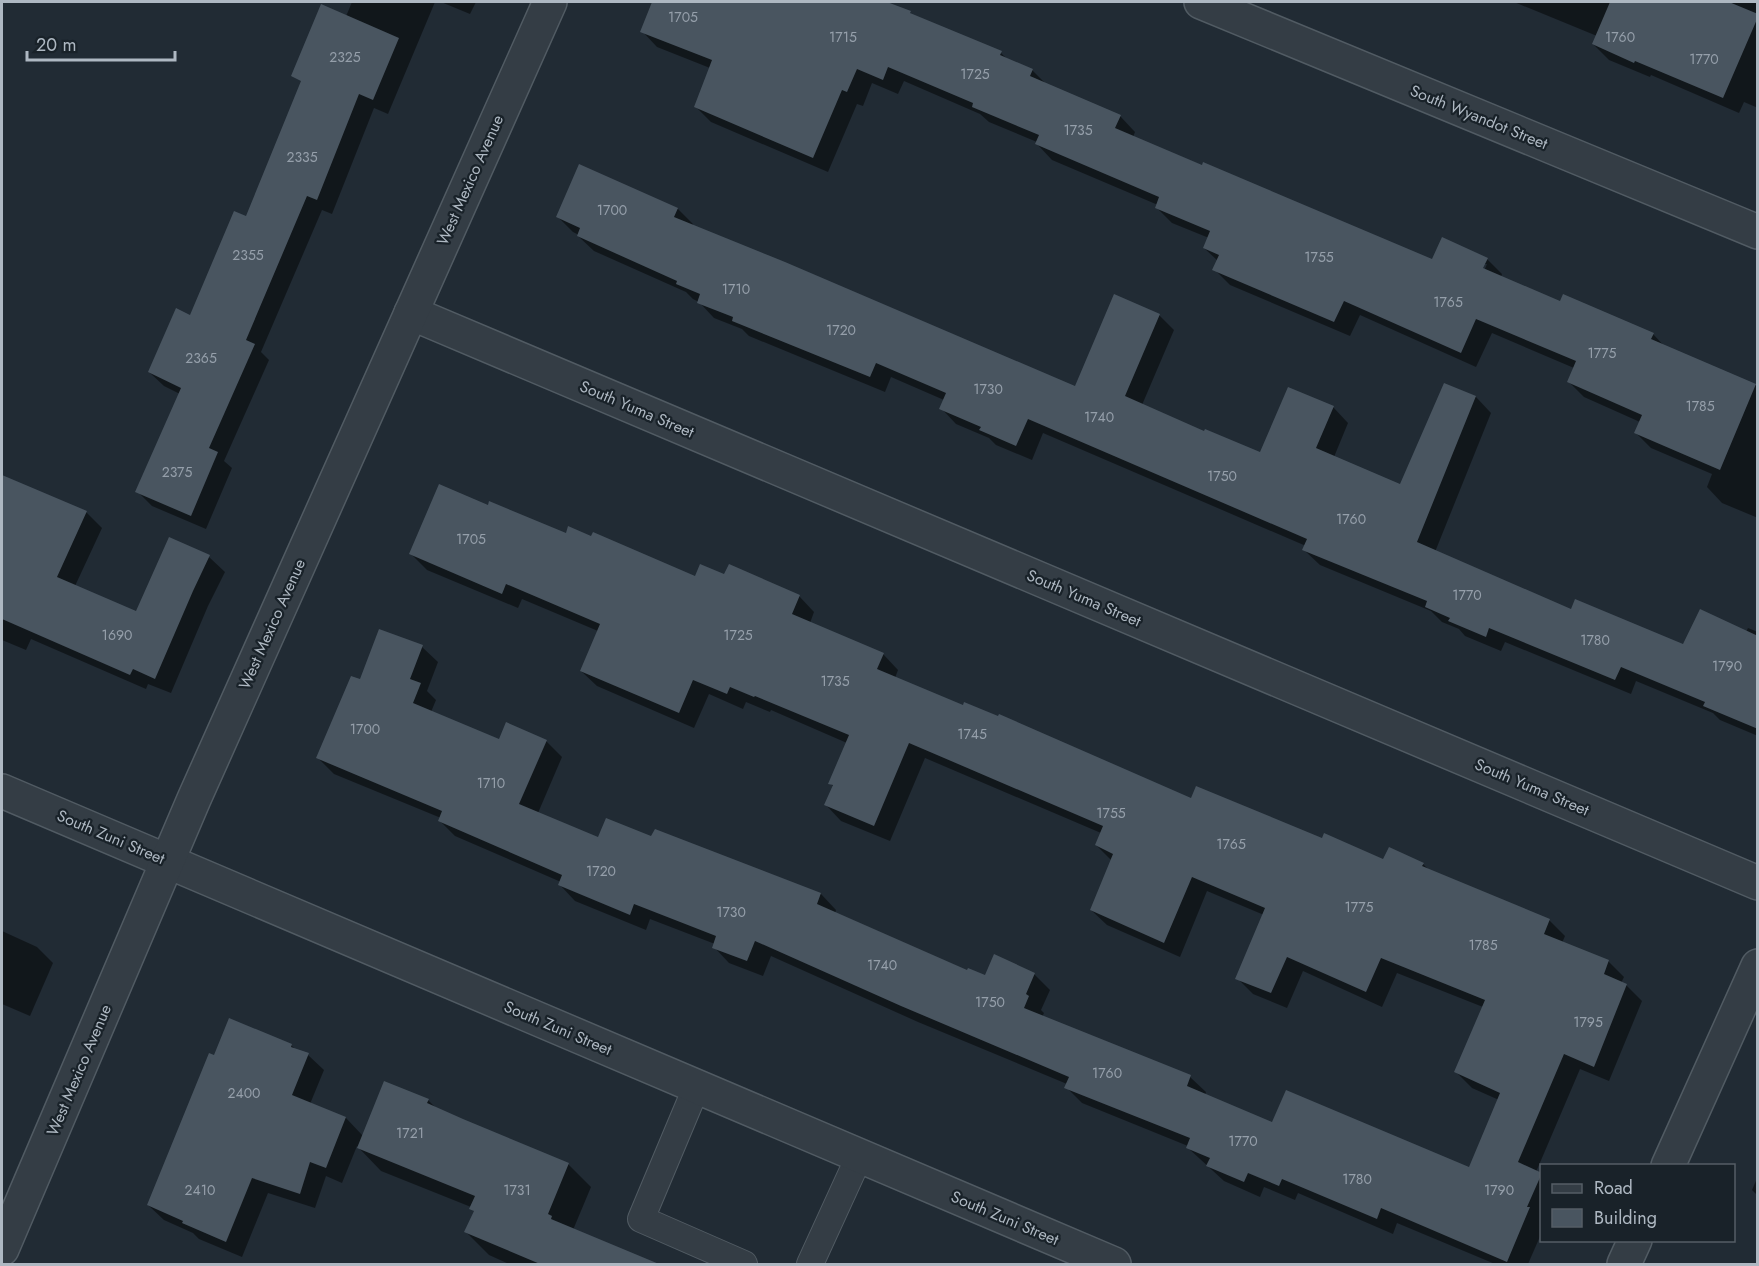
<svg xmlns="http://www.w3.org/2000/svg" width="1759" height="1266" font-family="Jost,sans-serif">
  <rect width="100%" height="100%" fill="#212b34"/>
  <g fill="#0007" fill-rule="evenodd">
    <polygon points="352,2 435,2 388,114 374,108 332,214 322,210 261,352 269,360 224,461 232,468 206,529 152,506 137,491 180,394 164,386 149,372 191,317 246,218 324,69"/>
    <polygon points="441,2 476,2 470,14"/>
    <path d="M654 2H883L910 13 914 17 1001 53 1008 60 1032 70 1048 86 1120 116 1135 132 1133 137 1433 261 1487 259 1502 274 1501 277 1561 303 1653 334 1666 348 1758 386V518L1722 503 1707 487 1712 474 1651 448 1636 433 1640 422 1584 397 1569 382 1574 368 1492 333 1476 367 1360 315 1350 336 1230 285 1214 269 1218 261 1204 248 1209 238 1172 223 1157 208 1158 205 1052 160 1037 144V142L989 122 980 114 904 81 898 94 872 83 863 106 857 104 828 172 711 122 696 107 710 68 657 47 642 31ZM1483 264H1487L1482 276Z"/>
    <polygon points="1514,2 1758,2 1758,108 1744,102 1739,113 1651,75 1650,77 1609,60 1593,44 1597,36"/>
    <polygon points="678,209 693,224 692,226 1076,388 1159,315 1174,330 1142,405 1205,433 1261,454 1333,407 1348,423 1334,457 1401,486 1444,385 1476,397 1491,413 1435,552 1572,611 1683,646 1746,632 1748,628 1758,632 1758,736 1720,720 1713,713 1636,681 1631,694 1505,642 1501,651 1465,636 1459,629 1442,622 1431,611 1320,565 1304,550 1306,546 1043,433 1032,460 996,445 989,438 956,424 941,408 944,400 891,377 885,392 749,336 742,329 714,318 699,302 693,299 686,292 594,251 578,236 579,235 573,232 558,217"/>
    <polygon points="2,477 86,512 102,528 75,586 137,613 170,539 209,557 225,572 208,606 171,693 148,684 146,689 31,639 26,650 2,640"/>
    <polygon points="566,535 696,578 725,576 799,596 814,612 810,623 883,654 898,670 895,678 1192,800 1323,840 1384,861 1423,864 1429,870 1549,920 1565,936 1562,943 1608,961 1624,977 1621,983 1626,985 1642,1001 1609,1081 1580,1069 1536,1172 1542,1174 1542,1232 1528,1264 1495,1264 1397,1223 1393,1234 1298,1193 1295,1200 1264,1187 1260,1197 1224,1181 1188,1148 1188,1146 1082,1103 1066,1087 1067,1084 918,1022 771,956 763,976 729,963 714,947 715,944 650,919 646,930 575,901 560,885 561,882 455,836 440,821 441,818 334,774 318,758 360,681 422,647 438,662 427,691 436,700 431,712 499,741 546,741 562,757 538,813 599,839 652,838 821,894 836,910 835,913 968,972 985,977 1034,974 1050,990 1041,1010 1044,1013 1042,1017 1190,1077 1206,1092 1205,1095 1273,1124 1470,1169 1499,1100 1472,1088 1456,1072 1483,1007 1397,973 1382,1007 1303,971 1287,1008 1253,994 1237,978 1264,915 1207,891 1180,957 1107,925 1091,910 1112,861 1096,845 1101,833 925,758 890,841 841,821 826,805 834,787 830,783 847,743 771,710 770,712 746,702 743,709 709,694 694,728 597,686 581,671 598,631 522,599 518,608 427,570 411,554"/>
    <polygon points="2,931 37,947 53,963 30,1016 2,1004"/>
    <polygon points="291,1045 296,1050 308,1055 324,1070 310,1104 346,1118 363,1136 428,1100 437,1109 568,1164 591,1187 573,1230 655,1264 509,1264 489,1255 466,1232 475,1212 471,1207 381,1171 357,1146 342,1183 326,1176 315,1208 268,1193 242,1257 199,1239 193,1233 164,1220 148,1205 215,1057"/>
    <polygon points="1758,1176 1758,1196 1752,1190"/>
  </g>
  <g fill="#495560">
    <polygon points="652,2 887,2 911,11 910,13 1002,51 1000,55 1033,69 1030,76 1121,115 1115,128 1202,165 1203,162 1432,259 1442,237 1488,258 1483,268 1560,301 1563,294 1654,333 1651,339 1756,384 1720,470 1634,433 1642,415 1567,382 1576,361 1476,319 1461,353 1344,301 1334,322 1212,270 1219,255 1203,248 1210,231 1155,208 1159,197 1035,144 1039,135 972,107 973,103 888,67 883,80 857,69 847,92 842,90 813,158 694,107 712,60 640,32"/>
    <polygon points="1610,2 1729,2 1758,14 1758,17 1723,98 1635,61 1634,63 1592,44"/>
    <polygon points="321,4 399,38 373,100 359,94 317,200 307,196 246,340 255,344 209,448 218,452 191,516 135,492 181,388 148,372 176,308 190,315 234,211 246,216 301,81 291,76"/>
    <polygon points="579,164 678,208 674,217 785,262 1075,386 1114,294 1160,314 1125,396 1204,431 1205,429 1260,452 1288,387 1334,406 1316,448 1400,484 1444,383 1476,396 1417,542 1571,609 1575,599 1683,644 1700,609 1758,636 1758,729 1703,706 1705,702 1621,667 1615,680 1489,628 1486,637 1448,621 1450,618 1425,607 1427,601 1302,550 1307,539 1028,419 1016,446 979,430 981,427 939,409 946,393 876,363 870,377 732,321 733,317 697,303 700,294 676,284 677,281 577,236 580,228 556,217"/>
    <polygon points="2,475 87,511 57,577 136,611 169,537 210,555 193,591 155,679 133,669 130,675 2,619"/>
    <polygon points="439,484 488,505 489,501 566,533 568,526 591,536 593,532 695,576 700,564 724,574 729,564 800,595 792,614 884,653 877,669 963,705 964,702 998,716 999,714 1191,798 1196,786 1322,838 1324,833 1383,859 1389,847 1424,863 1422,866 1550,919 1544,934 1609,960 1604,974 1627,984 1594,1067 1564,1054 1518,1162 1542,1173 1527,1207 1530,1207 1507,1262 1381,1208 1377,1219 1282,1179 1279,1186 1248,1173 1244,1182 1206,1166 1210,1158 1186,1148 1190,1138 1064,1088 1069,1077 901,1006 755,941 747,961 712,948 716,936 634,904 630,915 558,885 562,875 438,821 442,811 316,758 351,676 360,679 379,629 423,645 410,679 421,683 413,703 499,739 506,722 547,740 519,804 598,837 606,818 651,836 655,829 821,893 817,904 967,970 968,968 985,975 994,954 1035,973 1026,994 1029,996 1024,1008 1191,1075 1187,1086 1272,1122 1286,1090 1469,1167 1500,1093 1454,1072 1485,1000 1381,958 1366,992 1287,957 1271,993 1235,979 1265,908 1192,877 1164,943 1090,910 1113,854 1095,845 1103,826 909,743 874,826 824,805 833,785 828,784 849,735 755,696 754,697 730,687 727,694 693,680 679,713 580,671 600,624 506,584 502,594 409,554"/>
    <polygon points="229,1018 292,1044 291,1047 309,1053 292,1095 346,1117 326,1168 310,1162 300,1194 252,1178 226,1242 182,1223 183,1221 147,1205 209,1053 214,1055"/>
    <polygon points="384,1081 429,1099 427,1103 463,1119 569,1163 548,1214 552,1216 551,1219 659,1264 540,1264 464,1232 474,1211 469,1209 475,1196 357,1148"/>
  </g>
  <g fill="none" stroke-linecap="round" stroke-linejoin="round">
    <defs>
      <g id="service">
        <polyline points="696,1088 641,1219 744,1264"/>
        <polyline points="810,1264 859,1157"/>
      </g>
      <g id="minor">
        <polyline points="1201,2 1758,232"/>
        <polyline points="411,313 1758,883"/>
        <polyline points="2,791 1114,1264"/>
        <polyline points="1668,1166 1758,966"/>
        <polyline points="2,1249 194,799 550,2"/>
        <polyline points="1624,1264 1635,1240"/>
      </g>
    </defs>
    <use href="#service" stroke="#515b63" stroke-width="28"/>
    <use href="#minor" stroke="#515b63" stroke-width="36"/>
    <use href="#service" stroke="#343d45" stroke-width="26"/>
    <use href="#minor" stroke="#343d45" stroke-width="33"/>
  </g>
  <g text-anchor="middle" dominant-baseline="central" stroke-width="4.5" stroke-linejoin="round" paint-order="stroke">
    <g font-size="14" fill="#959faa">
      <text x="683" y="17">1705</text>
      <text x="843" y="37">1715</text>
      <text x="1620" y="37">1760</text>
      <text x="345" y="57">2325</text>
      <text x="1704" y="59">1770</text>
      <text x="975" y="74">1725</text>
      <text x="1078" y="130">1735</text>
      <text x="302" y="157">2335</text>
      <text x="612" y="210">1700</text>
      <text x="248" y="255">2355</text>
      <text x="1319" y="257">1755</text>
      <text x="736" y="289">1710</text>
      <text x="1448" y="302">1765</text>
      <text x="841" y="330">1720</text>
      <text x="1602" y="353">1775</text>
      <text x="201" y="358">2365</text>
      <text x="988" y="389">1730</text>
      <text x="1700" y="406">1785</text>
      <text x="1099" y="417">1740</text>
      <text x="177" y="472">2375</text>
      <text x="1222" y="476">1750</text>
      <text x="1351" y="519">1760</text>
      <text x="471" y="539">1705</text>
      <text x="1467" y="595">1770</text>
      <text x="117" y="635">1690</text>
      <text x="738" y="635">1725</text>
      <text x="1595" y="640">1780</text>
      <text x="1727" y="666">1790</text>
      <text x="835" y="681">1735</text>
      <text x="365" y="729">1700</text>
      <text x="972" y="734">1745</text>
      <text x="491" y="783">1710</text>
      <text x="1111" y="813">1755</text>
      <text x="1231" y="844">1765</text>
      <text x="601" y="871">1720</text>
      <text x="1359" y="907">1775</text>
      <text x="731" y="912">1730</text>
      <text x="1483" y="945">1785</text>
      <text x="882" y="965">1740</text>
      <text x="990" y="1002">1750</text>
      <text x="1588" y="1022">1795</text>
      <text x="1107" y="1073">1760</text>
      <text x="244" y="1093">2400</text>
      <text x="410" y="1133">1721</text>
      <text x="1243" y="1141">1770</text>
      <text x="1357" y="1179">1780</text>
      <text x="200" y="1190">2410</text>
      <text x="517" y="1190">1731</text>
      <text x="1499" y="1190">1790</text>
    </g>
    <g font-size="16" fill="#aeb8c2" stroke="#192229">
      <text transform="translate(1479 117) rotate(22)">South Wyandot Street</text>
      <text transform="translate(470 180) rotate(-66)">West Mexico Avenue</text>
      <text transform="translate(637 409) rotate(23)">South Yuma Street</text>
      <text transform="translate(1084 598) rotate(23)">South Yuma Street</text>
      <text transform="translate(272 624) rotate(-66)">West Mexico Avenue</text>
      <text transform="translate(1532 787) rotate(23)">South Yuma Street</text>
      <text transform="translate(111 837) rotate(23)">South Zuni Street</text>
      <text transform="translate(558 1028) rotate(23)">South Zuni Street</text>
      <text transform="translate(79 1070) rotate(-67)">West Mexico Avenue</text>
      <text transform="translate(1005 1218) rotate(23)">South Zuni Street</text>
    </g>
  </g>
  <rect width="1759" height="1266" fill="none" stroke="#aeb8c2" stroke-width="6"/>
  <rect x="1540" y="1164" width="195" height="78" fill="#192229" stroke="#555e66" stroke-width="1.5"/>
  <rect x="1552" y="1184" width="30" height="9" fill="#343d45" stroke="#555e66" stroke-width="1.5"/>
  <text x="1594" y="1194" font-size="18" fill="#aeb8c2">Road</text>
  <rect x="1552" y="1209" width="30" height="18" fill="#495560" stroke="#555e66" stroke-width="1.5"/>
  <text x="1594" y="1224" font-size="18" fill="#aeb8c2">Building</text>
  <path d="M27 51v9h148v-9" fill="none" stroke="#aeb8c2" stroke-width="3"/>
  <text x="36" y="51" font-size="18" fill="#aeb8c2" stroke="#192229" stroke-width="4.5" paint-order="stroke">20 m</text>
</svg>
